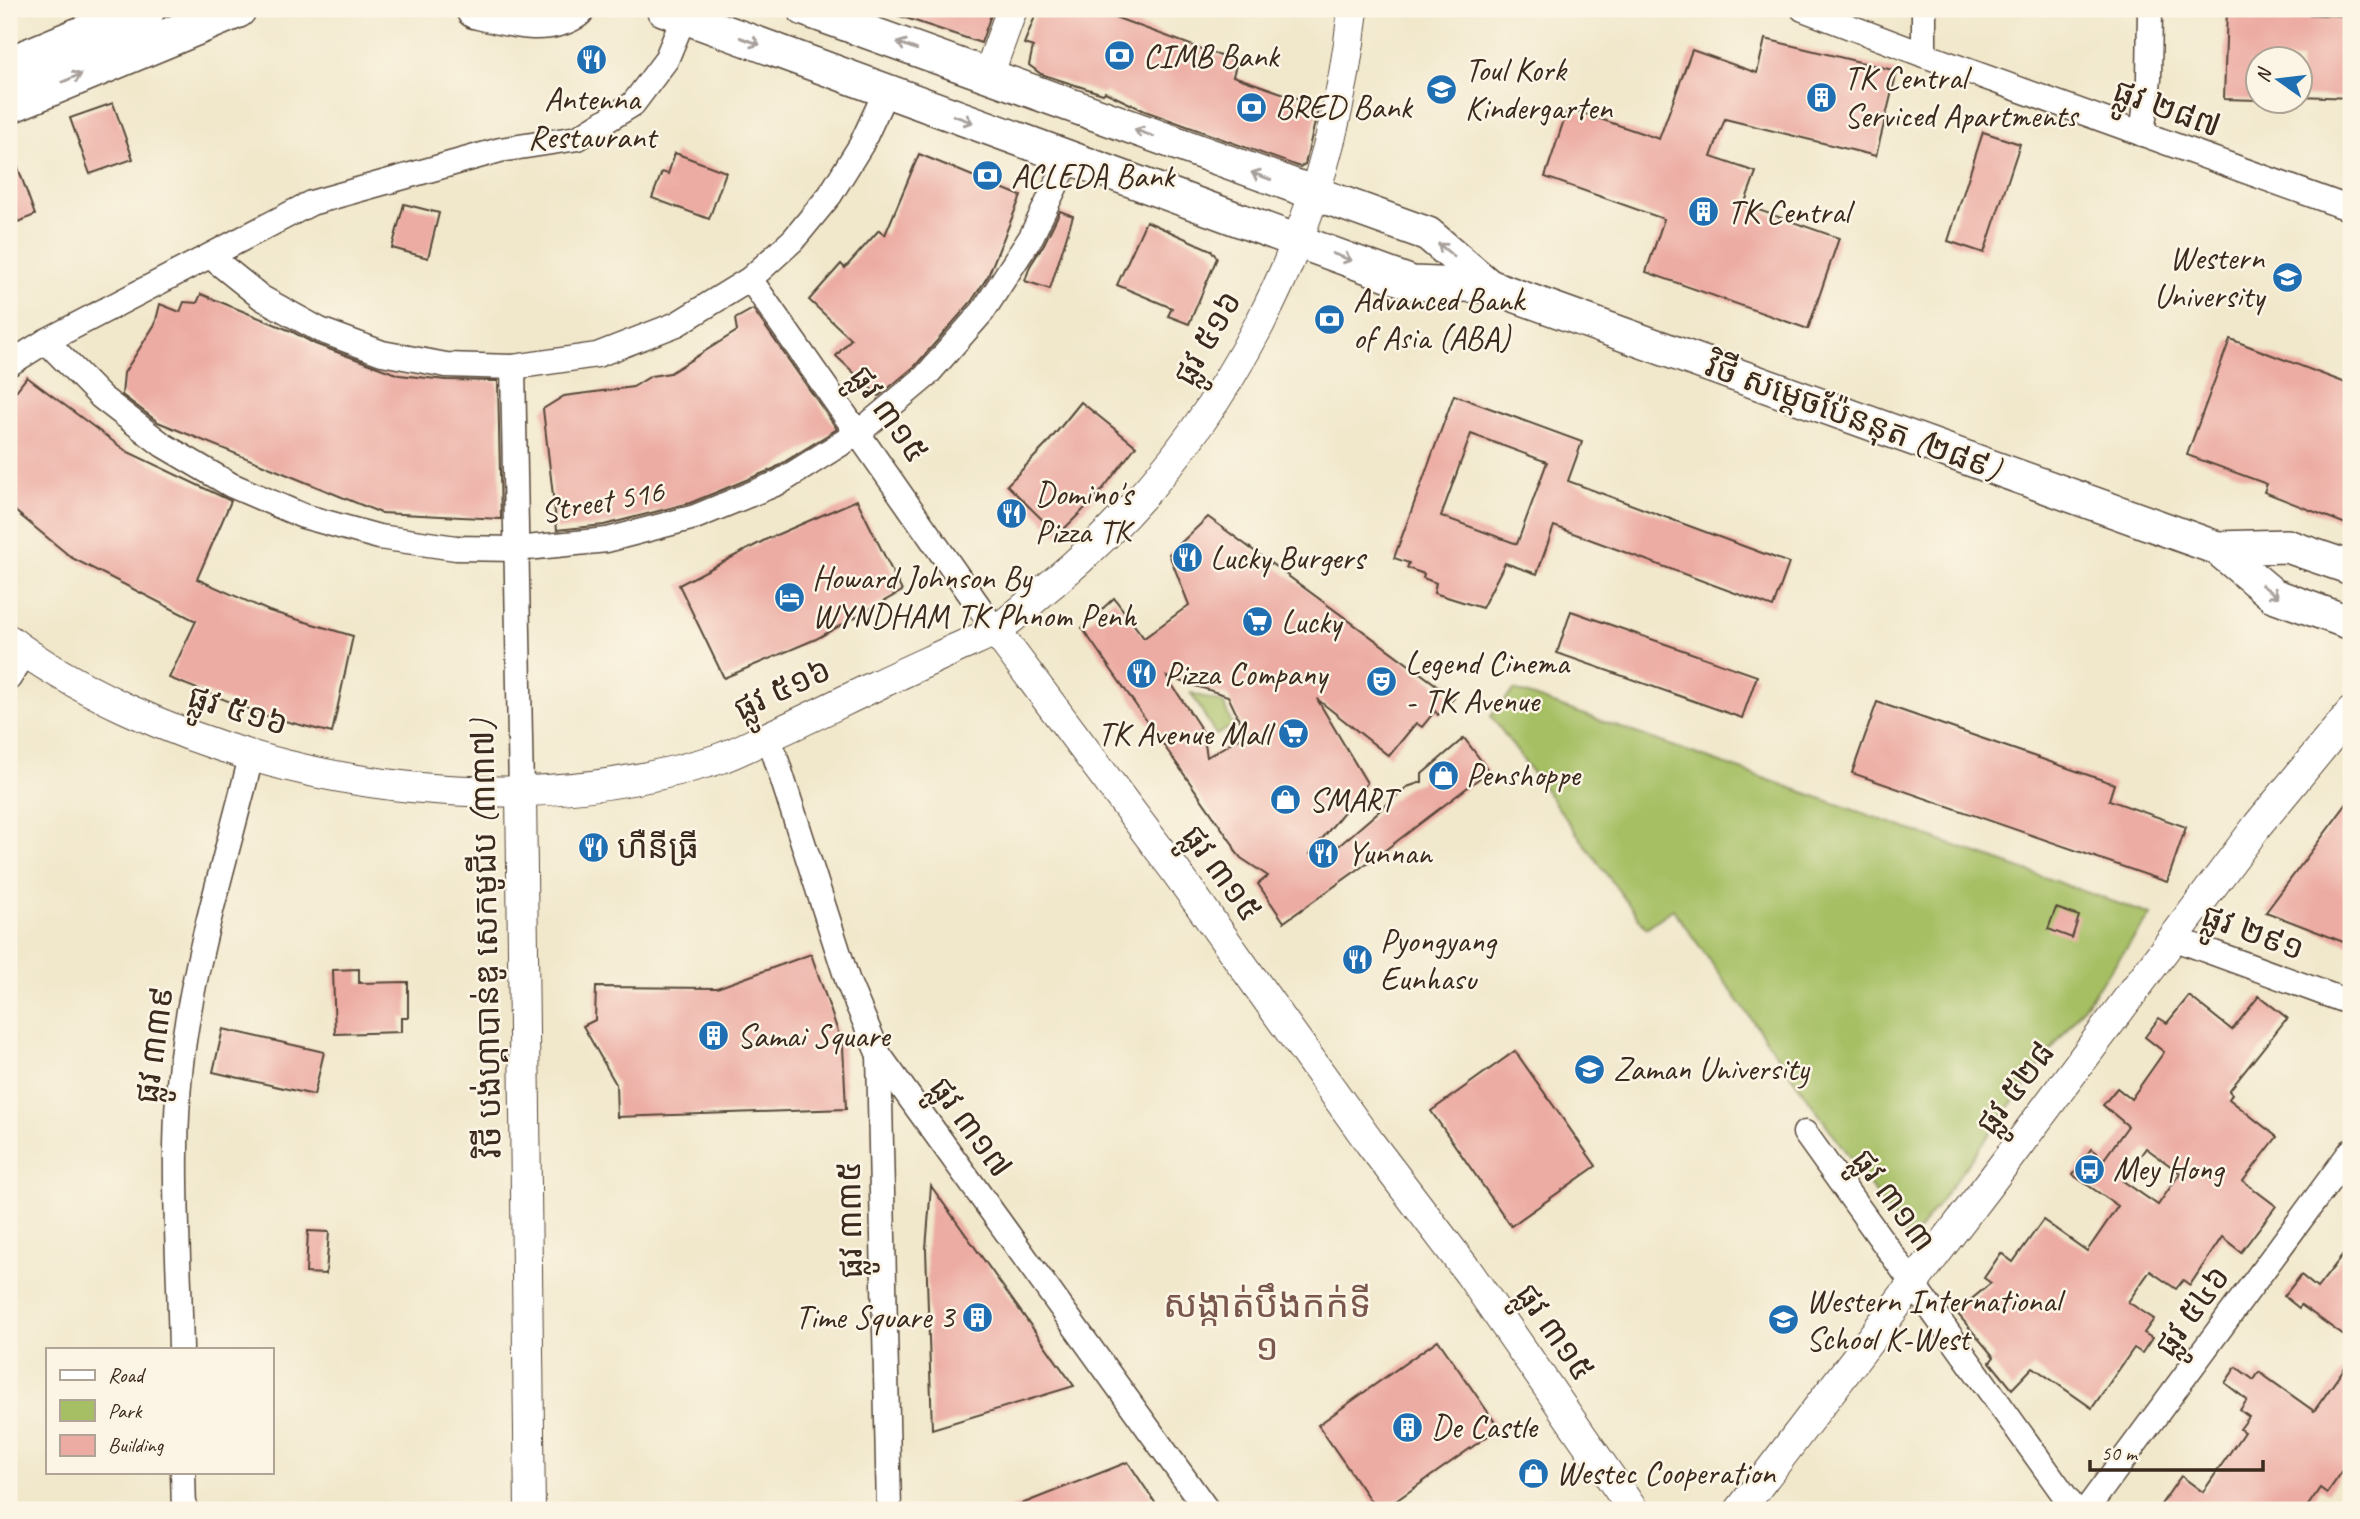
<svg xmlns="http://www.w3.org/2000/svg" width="2360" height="1519" font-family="Caveat,'Noto Sans Khmer',sans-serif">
  <rect width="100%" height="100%" fill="#fcf5e5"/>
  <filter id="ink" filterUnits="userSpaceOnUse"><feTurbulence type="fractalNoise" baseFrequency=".0143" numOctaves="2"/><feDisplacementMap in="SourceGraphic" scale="14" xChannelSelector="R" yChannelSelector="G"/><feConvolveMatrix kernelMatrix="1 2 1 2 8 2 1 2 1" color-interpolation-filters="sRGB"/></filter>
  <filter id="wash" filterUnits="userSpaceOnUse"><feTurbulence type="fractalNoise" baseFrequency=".00686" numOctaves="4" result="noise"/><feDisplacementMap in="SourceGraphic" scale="28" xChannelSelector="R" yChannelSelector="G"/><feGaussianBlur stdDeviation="1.57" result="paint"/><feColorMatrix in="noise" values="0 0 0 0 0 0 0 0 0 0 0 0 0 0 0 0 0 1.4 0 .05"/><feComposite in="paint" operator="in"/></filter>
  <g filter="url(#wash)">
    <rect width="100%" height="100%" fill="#f1e8cc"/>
    <g fill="#a6bf64" stroke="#707441" stroke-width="2">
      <polygon points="1514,690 2151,915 1910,1242 1673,909 1646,928 1491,716"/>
      <polygon points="1191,693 1223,703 1233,726 1216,735"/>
    </g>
    <g id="blocks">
      <g fill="#ecaba3" fill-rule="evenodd">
        <polygon points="889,9 993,9 981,43 888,12"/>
        <polygon points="1038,9 1093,9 1101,12 1237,62 1233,76 1319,106 1305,164 1300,167 1145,111 1105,92 1103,94 1041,74 1029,65 1033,47 1024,44"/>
        <polygon points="2227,9 2273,9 2273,13 2351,16 2351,98 2300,96 2300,60 2258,60 2258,100 2224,99"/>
        <polygon points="1765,39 1897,71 1876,156 1725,119 1711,157 1756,172 1744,205 1839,238 1808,329 1646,272 1664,219 1545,177 1568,108 1659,139 1692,50 1757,73"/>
        <polygon points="113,103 133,159 90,174 70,118"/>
        <polygon points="1983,132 2020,144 1984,253 1948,241"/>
        <polygon points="11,148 35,215 18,222 9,196 9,149"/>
        <polygon points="675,153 726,172 709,219 652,198 662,172 668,174"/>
        <polygon points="919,154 1021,196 988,276 971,302 915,366 879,396 836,356 851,339 809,300 841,264 845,268 879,230 885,235"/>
        <polygon points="404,204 439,213 428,258 392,248"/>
        <polygon points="1060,211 1073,216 1050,289 1025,281 1030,266 1044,244"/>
        <polygon points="1146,221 1211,250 1217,258 1189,324 1168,316 1172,308 1117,285"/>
        <polygon points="201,294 291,331 315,344 399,375 446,380 498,381 501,519 381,513 158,422 122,395 124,373 155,324 160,304 180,312 184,302 197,303"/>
        <polygon points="753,309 837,429 773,469 690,503 604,525 557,530 543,409 564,396 633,387 651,376 670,373 737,331 735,319"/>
        <polygon points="2230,339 2351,385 2351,526 2264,492 2267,484 2187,455"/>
        <polygon points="27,377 126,451 231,501 197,579 269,611 353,636 332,733 269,717 169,678 196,621 72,558 9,506 9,400"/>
        <path d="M1454 395 1582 442 1568 481 1789 563 1773 607 1554 526 1537 574 1505 563 1482 608 1434 593 1436 583 1423 578 1424 574 1407 568 1409 563 1394 558ZM1471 434 1547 462 1517 544 1441 516Z"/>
        <polygon points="1081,402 1136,446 1098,495 1058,535 1007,485 1046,445"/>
        <polygon points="857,500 902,591 816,639 724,678 679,585 767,539"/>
        <path d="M1208 517 1454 698 1438 715 1435 711 1422 727 1416 723 1389 756 1317 699 1367 783 1310 854 1319 863 1407 787 1422 782V774L1464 738 1489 771 1384 851 1284 922 1258 884 1268 876 1241 858 1236 852 1232 843 1082 628 1114 598 1144 638 1189 605 1169 554ZM1167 677 1228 696 1246 734 1207 757 1203 732Z"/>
        <polygon points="1571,611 1757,676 1742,718 1557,653"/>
        <polygon points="1877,702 2114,784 2109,800 2186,827 2167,882 1852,773"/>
        <polygon points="2351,798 2351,945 2266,912"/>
        <polygon points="2056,908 2079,916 2072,938 2048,929"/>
        <polygon points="811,954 843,1046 846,1109 617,1117 616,1084 583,1026 595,1020 596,987 717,988"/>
        <polygon points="359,969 359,983 408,982 408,1018 401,1018 401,1032 335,1034 333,970"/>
        <path d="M2189 996 2232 1030 2259 996 2287 1018 2229 1091 2232 1094 2229 1099 2277 1137 2243 1181 2276 1206 2241 1252 2222 1237 2190 1285 2183 1280 2176 1289 2150 1271 2128 1302 2154 1319 2144 1333 2152 1338 2142 1353 2134 1348 2092 1408 2033 1367 2012 1389 1990 1362 1994 1357 1956 1312 1991 1283 1984 1278 2001 1253 2013 1262 2043 1220 2087 1251 2118 1206 2073 1175 2091 1149 2104 1159 2128 1126 2103 1105 2117 1088 2131 1099 2164 1052 2145 1037 2159 1018 2167 1023ZM2146 1148 2180 1173 2158 1205 2123 1181Z"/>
        <polygon points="223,1029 324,1052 314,1095 213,1072"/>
        <polygon points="1515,1051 1596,1166 1511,1226 1431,1111"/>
        <polygon points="931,1186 1074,1386 932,1429 926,1249"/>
        <polygon points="308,1231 329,1232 326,1274 306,1273"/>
        <polygon points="2351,1245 2351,1341 2301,1305 2299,1308 2284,1296 2301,1275 2317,1288"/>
        <polygon points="1438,1340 1499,1428 1383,1510 1377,1510 1318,1425"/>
        <polygon points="2351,1359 2351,1459 2327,1493 2320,1488 2305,1510 2157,1510 2181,1476 2203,1492 2244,1432 2240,1429 2249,1417 2240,1410 2247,1400 2225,1383 2236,1367 2254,1380 2259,1372 2314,1411"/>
        <polygon points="1128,1462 1160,1510 1009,1510 1009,1509"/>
      </g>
    </g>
  </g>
  <g filter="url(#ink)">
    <use href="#blocks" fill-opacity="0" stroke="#564638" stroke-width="2"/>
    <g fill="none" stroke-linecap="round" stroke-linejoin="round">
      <defs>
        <g id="minor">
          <polyline points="1803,9 1924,55 2351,209"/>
          <polyline points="1924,9 1924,55"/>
          <polyline points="2142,134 2149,79 2150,9"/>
          <polyline points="211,257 262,298 320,330 382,353 446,365 513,367 597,355 677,324 750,279 793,240 830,195 861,145 886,91"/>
          <polyline points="750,279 996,631"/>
          <polyline points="46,341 101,397 163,445 231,485 303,516 379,537 456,548 516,549 607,540 695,517 780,482 858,433 925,377 983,311 1031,237 1069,158"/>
          <polyline points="9,364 46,341 311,203 500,150 578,138 633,104 666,60 684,17"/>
          <polyline points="513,367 521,792"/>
          <polyline points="9,678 25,653"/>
          <polyline points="769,737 848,982 879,1055 1207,1510"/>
          <polyline points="2173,938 2351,1003"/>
          <polyline points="879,1055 889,1510"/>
          <polyline points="1805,1133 2075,1510"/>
          <path d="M181 1349C179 1250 169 1139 184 1041 198 946 228 851 251 757"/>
          <polyline points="183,1472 184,1510"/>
          <polyline points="2086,1510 2351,1151"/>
        </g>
        <g id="tertiary">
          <polyline points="988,76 1012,9"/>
          <polyline points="996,631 1174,869 1370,1143 1469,1273 1633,1510"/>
          <path d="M9 640C44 667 85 689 125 708 305 792 520 818 712 761 729 756 745 748 761 740 800 723 837 704 875 686 902 673 929 661 957 648 970 642 985 637 997 629 1017 616 1034 598 1053 583 1224 440 1331 230 1353 9"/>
          <polyline points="521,792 530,1510"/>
          <polyline points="1740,1510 1992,1180 2258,825 2351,712"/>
        </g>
        <g id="secondary">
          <polyline points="663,9 1412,283 1489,286 2217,548 2273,595 2351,623"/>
          <polyline points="804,9 1428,234 1489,286"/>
          <polyline points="2217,548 2287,546 2351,568"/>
        </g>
        <g id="primary">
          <path d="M475 9C507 17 546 29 575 9"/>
          <polyline points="9,66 146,9"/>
          <polyline points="9,104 237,9"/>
        </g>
      </defs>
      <use href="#minor" stroke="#564638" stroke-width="27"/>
      <use href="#tertiary" stroke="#564638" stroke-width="32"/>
      <use href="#secondary" stroke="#564638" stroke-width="36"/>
      <use href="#primary" stroke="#564638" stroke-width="41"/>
      <use href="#minor" stroke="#fff" stroke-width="24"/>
      <use href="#tertiary" stroke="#fff" stroke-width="30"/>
      <use href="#secondary" stroke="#fff" stroke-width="33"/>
      <use href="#primary" stroke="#fff" stroke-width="38"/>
    </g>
    <defs><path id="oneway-shaft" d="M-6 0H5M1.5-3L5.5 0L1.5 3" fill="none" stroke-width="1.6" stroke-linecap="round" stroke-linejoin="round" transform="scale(1.75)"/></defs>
    <g stroke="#a79f9a">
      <use href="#oneway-shaft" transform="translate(750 41) rotate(20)"/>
      <use href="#oneway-shaft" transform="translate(907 46) rotate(-160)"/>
      <use href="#oneway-shaft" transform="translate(72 78) rotate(-23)"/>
      <use href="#oneway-shaft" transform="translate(963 119) rotate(20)"/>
      <use href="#oneway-shaft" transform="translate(1144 133) rotate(-160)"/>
      <use href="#oneway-shaft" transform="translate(1261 176) rotate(-160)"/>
      <use href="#oneway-shaft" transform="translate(1446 250) rotate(-140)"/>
      <use href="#oneway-shaft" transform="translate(1342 257) rotate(20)"/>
      <use href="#oneway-shaft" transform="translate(2270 591) rotate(35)"/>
    </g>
  </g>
  <defs>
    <symbol id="bank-disc" viewBox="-11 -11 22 22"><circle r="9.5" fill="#1f6fb2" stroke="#fcf5e5"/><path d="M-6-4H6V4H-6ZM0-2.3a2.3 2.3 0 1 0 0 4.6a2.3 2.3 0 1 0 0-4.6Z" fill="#fff"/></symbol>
    <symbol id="restaurant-disc" viewBox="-11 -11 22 22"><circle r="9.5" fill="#1f6fb2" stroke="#fcf5e5"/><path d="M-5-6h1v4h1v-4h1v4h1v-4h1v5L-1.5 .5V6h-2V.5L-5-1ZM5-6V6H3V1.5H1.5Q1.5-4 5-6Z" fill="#fff"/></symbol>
    <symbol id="school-disc" viewBox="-11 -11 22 22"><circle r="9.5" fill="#1f6fb2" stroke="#fcf5e5"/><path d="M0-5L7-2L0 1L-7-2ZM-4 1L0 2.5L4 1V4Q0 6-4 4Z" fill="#fff"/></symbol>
    <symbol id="building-disc" viewBox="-11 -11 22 22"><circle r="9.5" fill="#1f6fb2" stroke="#fcf5e5"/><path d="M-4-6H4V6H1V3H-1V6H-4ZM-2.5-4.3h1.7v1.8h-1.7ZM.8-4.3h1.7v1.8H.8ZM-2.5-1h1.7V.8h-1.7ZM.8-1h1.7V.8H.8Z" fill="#fff"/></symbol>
    <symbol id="hotel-disc" viewBox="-11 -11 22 22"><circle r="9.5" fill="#1f6fb2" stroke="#fcf5e5"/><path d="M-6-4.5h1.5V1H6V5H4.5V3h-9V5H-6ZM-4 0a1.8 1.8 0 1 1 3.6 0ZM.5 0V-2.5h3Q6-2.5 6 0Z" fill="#fff"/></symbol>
    <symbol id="supermarket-disc" viewBox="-11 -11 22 22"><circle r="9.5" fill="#1f6fb2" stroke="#fcf5e5"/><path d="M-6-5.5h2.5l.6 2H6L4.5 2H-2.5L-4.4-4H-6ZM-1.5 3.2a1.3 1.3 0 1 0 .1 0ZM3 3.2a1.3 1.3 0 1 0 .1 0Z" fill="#fff"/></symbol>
    <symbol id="theatre-disc" viewBox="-11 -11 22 22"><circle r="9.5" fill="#1f6fb2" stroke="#fcf5e5"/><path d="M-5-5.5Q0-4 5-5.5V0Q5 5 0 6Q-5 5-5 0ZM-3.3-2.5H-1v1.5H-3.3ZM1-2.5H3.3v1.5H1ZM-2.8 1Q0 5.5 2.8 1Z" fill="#fff"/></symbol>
    <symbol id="shop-disc" viewBox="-11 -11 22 22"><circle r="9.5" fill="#1f6fb2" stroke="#fcf5e5"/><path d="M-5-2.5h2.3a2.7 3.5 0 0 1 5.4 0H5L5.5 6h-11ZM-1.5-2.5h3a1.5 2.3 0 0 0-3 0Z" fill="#fff"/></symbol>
    <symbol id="university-disc" viewBox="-11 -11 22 22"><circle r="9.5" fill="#1f6fb2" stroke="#fcf5e5"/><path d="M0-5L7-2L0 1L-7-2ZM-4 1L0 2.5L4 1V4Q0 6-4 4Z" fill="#fff"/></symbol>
    <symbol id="bus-disc" viewBox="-11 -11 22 22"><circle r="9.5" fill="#1f6fb2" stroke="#fcf5e5"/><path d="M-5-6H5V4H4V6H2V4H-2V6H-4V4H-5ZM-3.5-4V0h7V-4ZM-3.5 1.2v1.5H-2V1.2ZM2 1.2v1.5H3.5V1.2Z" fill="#fff"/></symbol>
  </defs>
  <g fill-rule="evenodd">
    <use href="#bank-disc" x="1102" y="38" width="35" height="35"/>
    <use href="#restaurant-disc" x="574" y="42" width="35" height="35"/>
    <use href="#school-disc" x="1424" y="72" width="35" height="35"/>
    <use href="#building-disc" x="1804" y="80" width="35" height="35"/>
    <use href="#bank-disc" x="1234" y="90" width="35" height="35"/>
    <use href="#bank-disc" x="970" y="158" width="35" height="35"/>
    <use href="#building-disc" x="1686" y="194" width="35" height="35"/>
    <use href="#school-disc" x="2270" y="260" width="35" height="35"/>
    <use href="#bank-disc" x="1312" y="302" width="35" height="35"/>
    <use href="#restaurant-disc" x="994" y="496" width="35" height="35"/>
    <use href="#restaurant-disc" x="1170" y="540" width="35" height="35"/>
    <use href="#hotel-disc" x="772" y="580" width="35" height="35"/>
    <use href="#supermarket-disc" x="1240" y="604" width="35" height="35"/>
    <use href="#restaurant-disc" x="1124" y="656" width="35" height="35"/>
    <use href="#theatre-disc" x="1364" y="664" width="35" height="35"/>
    <use href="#supermarket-disc" x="1276" y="716" width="35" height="35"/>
    <use href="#shop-disc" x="1426" y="758" width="35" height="35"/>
    <use href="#shop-disc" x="1268" y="782" width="35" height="35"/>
    <use href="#restaurant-disc" x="576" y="830" width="35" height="35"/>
    <use href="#restaurant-disc" x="1306" y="836" width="35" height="35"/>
    <use href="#restaurant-disc" x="1340" y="942" width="35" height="35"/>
    <use href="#building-disc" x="696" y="1018" width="35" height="35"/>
    <use href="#university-disc" x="1572" y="1052" width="35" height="35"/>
    <use href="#bus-disc" x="2072" y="1152" width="35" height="35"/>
    <use href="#building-disc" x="960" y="1300" width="35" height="35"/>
    <use href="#school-disc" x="1766" y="1302" width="35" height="35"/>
    <use href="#building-disc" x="1390" y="1410" width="35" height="35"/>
    <use href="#shop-disc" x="1516" y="1456" width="35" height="35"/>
  </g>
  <g text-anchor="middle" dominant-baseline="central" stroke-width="5" stroke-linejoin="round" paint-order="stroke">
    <g font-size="33" fill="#3b2a1e" stroke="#fcf5e5" text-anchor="start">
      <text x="1143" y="56">CIMB Bank</text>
      <text x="1465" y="70">Toul Kork<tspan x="1465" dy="38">Kindergarten</tspan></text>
      <text x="1844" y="78">TK Central<tspan x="1844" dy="38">Serviced Apartments</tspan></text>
      <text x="592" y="99" text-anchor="middle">Antenna<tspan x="592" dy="38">Restaurant</tspan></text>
      <text x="1275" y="107">BRED Bank</text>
      <text x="1011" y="176">ACLEDA Bank</text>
      <text x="1727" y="212">TK Central</text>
      <text x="2264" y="258" text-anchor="end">Western<tspan x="2264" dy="38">University</tspan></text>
      <text x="1353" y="300">Advanced Bank<tspan x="1353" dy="38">of Asia (ABA)</tspan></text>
      <text x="1035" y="494">Domino's<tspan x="1035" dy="38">Pizza TK</tspan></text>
      <text x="1210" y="558">Lucky Burgers</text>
      <text x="812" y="578">Howard Johnson By<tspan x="812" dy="38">WYNDHAM TK Phnom Penh</tspan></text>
      <text x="1281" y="622">Lucky</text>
      <text x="1405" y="663">Legend Cinema<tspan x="1405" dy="38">- TK Avenue</tspan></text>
      <text x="1164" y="674">Pizza Company</text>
      <text x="1270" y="734" text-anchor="end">TK Avenue Mall</text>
      <text x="1466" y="775">Penshoppe</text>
      <text x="1309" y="800">SMART</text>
      <text x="617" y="847">ហឺនីធ្រី</text>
      <text x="1347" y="853">Yunnan</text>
      <text x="1380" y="941">Pyongyang<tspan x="1380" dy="38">Eunhasu</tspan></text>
      <text x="737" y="1036">Samai Square</text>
      <text x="1613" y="1069">Zaman University</text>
      <text x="2113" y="1169">Mey Hong</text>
      <text x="1806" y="1301">Western International<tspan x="1806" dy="38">School K-West</tspan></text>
      <text x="954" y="1317" text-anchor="end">Time Square 3</text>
      <text x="1431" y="1427">De Castle</text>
      <text x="1556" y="1473">Westec Cooperation</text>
    </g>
    <g font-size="33" fill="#3b2a1e" stroke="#fcf5e5">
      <text transform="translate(2167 108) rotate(20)">ផ្លូវ ២៨៧</text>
      <text transform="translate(1207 338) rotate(-60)">ផ្លូវ ៥១៦</text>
      <text transform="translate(889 414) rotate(55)">ផ្លូវ ៣១៥</text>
      <text transform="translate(1853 417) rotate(20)">វិថី សម្តេចប៉ែននុត (២៨៩)</text>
      <text transform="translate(602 501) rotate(-10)">Street 516</text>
      <text transform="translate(782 689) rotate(-25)">ផ្លូវ ៥១៦</text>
      <text transform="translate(238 710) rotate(17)">ផ្លូវ ៥១៦</text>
      <text transform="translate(1222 873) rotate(54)">ផ្លូវ ៣១៥</text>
      <text transform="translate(2253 932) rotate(20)">ផ្លូវ ២៩១</text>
      <text transform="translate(486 939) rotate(-91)">វិថី បង់ហ្គាបាន់ឌូ សេកមូជីប (៣៣៧)</text>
      <text transform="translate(154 1045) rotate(-82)">ផ្លូវ ៣៣៩</text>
      <text transform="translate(2015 1088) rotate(-53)">ផ្លូវ ៥២៨</text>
      <text transform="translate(971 1127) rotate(54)">ផ្លូវ ៣១៧</text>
      <text transform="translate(1894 1200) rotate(54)">ផ្លូវ ៣១៣</text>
      <text transform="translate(850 1220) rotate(-91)">ផ្លូវ ៣៣៥</text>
      <text transform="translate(2192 1311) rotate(-54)">ផ្លូវ ៥៤៦</text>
      <text transform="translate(1555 1332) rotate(55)">ផ្លូវ ៣១៥</text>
    </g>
    <g font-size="37" fill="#79574d" stroke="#fcf5e5">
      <text x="1267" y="1304">សង្កាត់បឹងកក់ទី<tspan x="1267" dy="43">១</tspan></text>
    </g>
  </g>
  <rect width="2360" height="1519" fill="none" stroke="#fcf5e5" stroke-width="35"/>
  <rect x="46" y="1348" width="228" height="126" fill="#fcf5e5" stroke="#afa495" stroke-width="2"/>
  <rect x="60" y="1370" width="35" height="10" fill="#ffffff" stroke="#afa495" stroke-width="2"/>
  <text x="108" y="1382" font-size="21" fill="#3b2a1e">Road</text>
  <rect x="60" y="1400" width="35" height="21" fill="#a6bf64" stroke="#afa495" stroke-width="2"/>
  <text x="108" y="1418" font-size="21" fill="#3b2a1e">Park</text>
  <rect x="60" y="1435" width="35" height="21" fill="#ecaba3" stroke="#afa495" stroke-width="2"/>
  <text x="108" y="1452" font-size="21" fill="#3b2a1e">Building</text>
  <g transform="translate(2279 80) rotate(284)"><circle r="33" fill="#fcf5e5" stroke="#afa495" stroke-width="2"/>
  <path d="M0-5L12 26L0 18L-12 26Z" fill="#1f6fb2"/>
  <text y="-10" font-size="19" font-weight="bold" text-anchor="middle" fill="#3b2a1e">N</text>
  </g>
  <path d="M2090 1460v10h173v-10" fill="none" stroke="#3b2a1e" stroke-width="3.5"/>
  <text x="2101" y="1460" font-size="21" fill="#3b2a1e" stroke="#fcf5e5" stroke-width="5" paint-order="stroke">50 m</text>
</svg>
